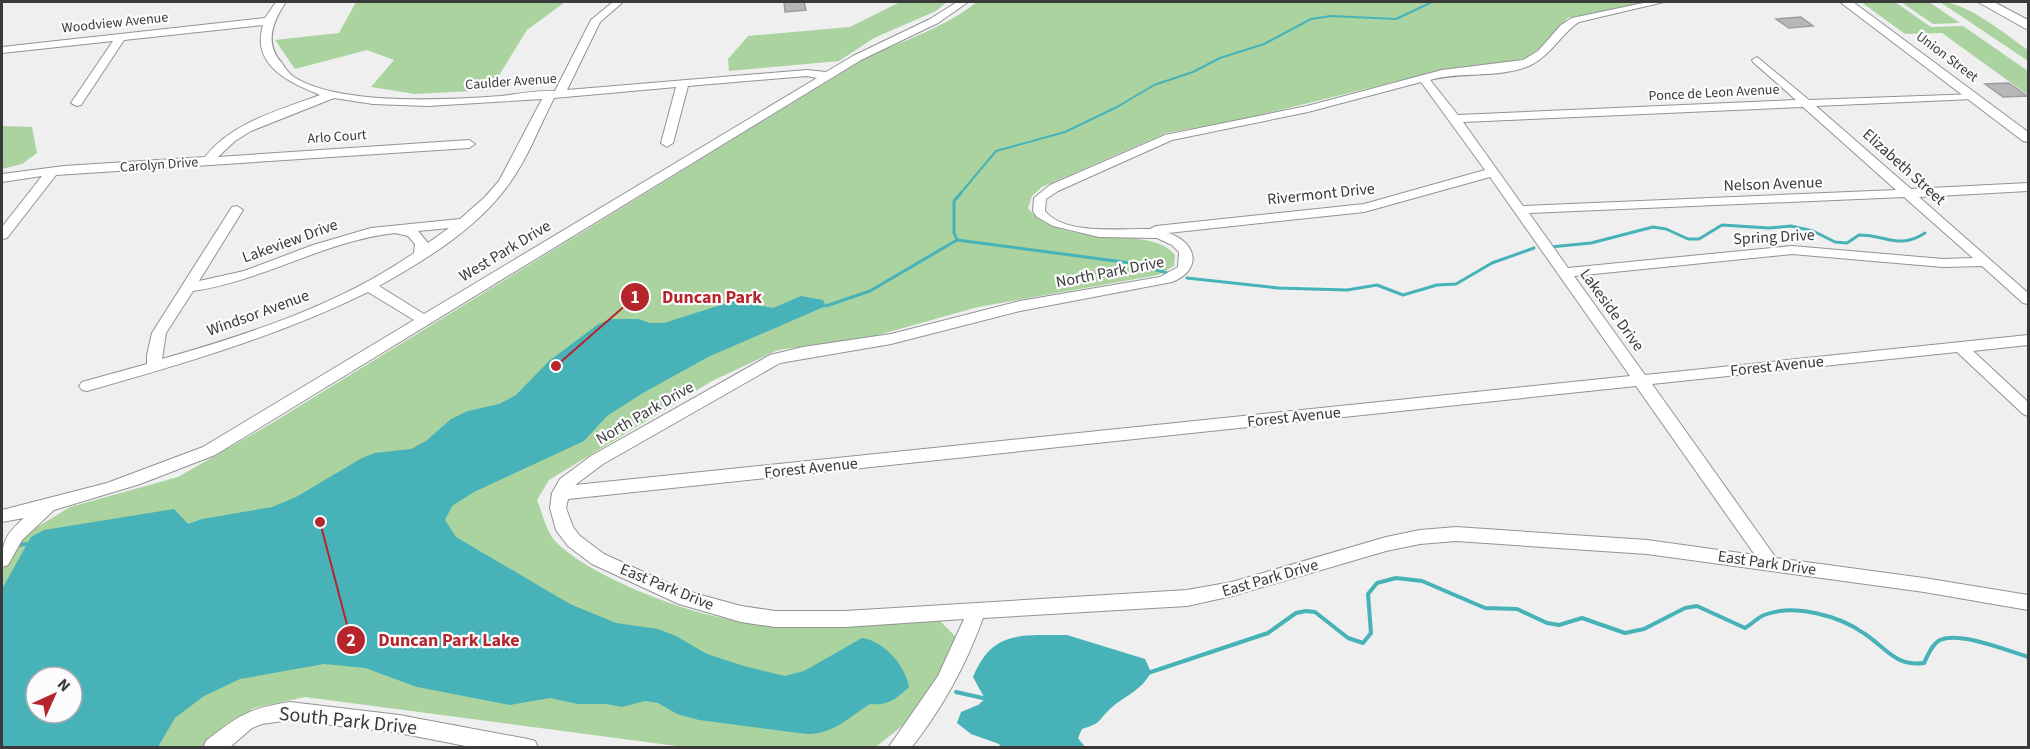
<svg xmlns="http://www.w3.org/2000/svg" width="2030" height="749" font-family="'Source Sans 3',sans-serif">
  <rect width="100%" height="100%" fill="#efeff0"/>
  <g fill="#abd3a0" fill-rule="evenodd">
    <polygon points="356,2 565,2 527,30 490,90 415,94 371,87 394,60 367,50 295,69 275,40 339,33"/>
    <polygon points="900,2 947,2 936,11 874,38 839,61 729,71 728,59 748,36 850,27"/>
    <path d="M977 2H1645L1568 18 1539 49 1525 58 1502 64 1438 71 1244 119 1166 133 1042 187 1032 196 1028 208C1063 252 1150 223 1175 255L1174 266 1158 275 978 307 871 337 778 350 712 381 549 480 537 500C542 512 546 531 555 541 589 576 679 610 727 619 769 627 816 628 859 626 886 625 913 620 940 621L955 636 952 660 912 718 877 746 870 748 684 747 305 697 254 708 210 738 202 747 2 748V571L21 537 70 507 178 477 267 426 869 56C906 40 945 27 977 2ZM36 677H72V713H36Z"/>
    <polygon points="1861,2 1895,2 1931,27 1963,26 2028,71 2028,95 1942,33 1905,34"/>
    <polygon points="1901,2 1929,2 1960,23 1933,24"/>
    <path d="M1940 2C1966 1 2006 35 2028 50V61Z"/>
    <polygon points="2,126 32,127 37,153 22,164 2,169"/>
  </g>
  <g fill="#47b3b8" fill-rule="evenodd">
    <path d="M801 296 823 300 826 306 708 357 643 393 607 416 584 441 474 492 452 506 445 520 456 537 570 604 616 623 658 629 676 636 707 654 744 666 785 676 804 671 862 638C884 641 905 665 909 687 896 699 888 706 870 704 849 717 833 735 806 734L699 720 677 714 658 703 645 701 622 707 606 704H578L550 698 510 705 417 687 365 668 324 664 240 679 204 696 175 718 158 747H2V589L31 537 44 530 174 509 188 524 202 519 272 507 296 497 362 458 375 453 411 449 426 441 451 419 468 411 499 404 516 395 549 361 597 325 610 319H639L650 323H664L733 301 773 308ZM36 677H72V713H36Z"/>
    <path d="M1067 635 1145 659 1151 672C1141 692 1123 696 1109 710 1096 723 1101 723 1082 729L1078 738 1085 747H1001L999 744 971 734 957 723 961 712 978 705 985 699 973 677C993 629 1021 636 1067 635Z"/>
  </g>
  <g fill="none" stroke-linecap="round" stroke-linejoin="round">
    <polyline stroke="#47b3b8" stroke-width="2" points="960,194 996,151 1065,132 1117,107 1154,85 1193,72 1220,58 1264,44 1311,19 1331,16 1396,19 1432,2"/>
    <g stroke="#47b3b8" stroke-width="3">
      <polyline points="957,240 954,233 954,201 961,193"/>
      <path d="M1550 247 1591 243 1653 227 1666 229 1688 239H1699L1722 225 1769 228 1791 226 1813 231 1835 242 1847 243 1859 235C1887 235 1899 250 1925 233"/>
      <polyline points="1187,278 1278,288 1347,290 1377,285 1403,295 1437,285 1456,284 1492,263 1534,248"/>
      <polyline points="826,306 870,291 957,240 1131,263 1171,274"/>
    </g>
    <g stroke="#47b3b8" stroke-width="4">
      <polyline points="17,545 27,544"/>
      <path d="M1148 673 1268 633 1296 613 1306 611 1315 612 1348 638 1363 643 1371 633 1368 594 1377 583 1396 578 1422 581 1485 608 1517 609 1547 623 1559 625 1582 618 1625 633 1644 629 1685 608 1697 606 1745 628C1752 624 1757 618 1764 615 1794 603 1840 616 1865 634 1886 648 1896 667 1924 663 1928 655 1932 644 1940 640 1960 631 2008 651 2028 657"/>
      <polyline points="956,692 987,699"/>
    </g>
  </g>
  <g fill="#b7b7b8" stroke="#9d9d9f" stroke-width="1.5">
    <polygon points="784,2 804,2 806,10 785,12"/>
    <polygon points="1801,17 1813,26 1789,28 1776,19"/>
    <polygon points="2009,83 2027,96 2003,97 1985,84"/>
  </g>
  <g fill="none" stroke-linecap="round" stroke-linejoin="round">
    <defs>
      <g id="minor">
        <path d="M276 2H286C272 22 264 44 282 63 285 68 289 74 294 77 340 106 447 100 501 96 519 94 538 90 555 91L591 20 613 2H623L600 22 567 90 807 70 826 72 853 56 930 19 957 2H968L938 23 861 60 215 455 140 484 54 510 22 540 8 565 2 567C2 541 5 535 24 518L2 522V510L107 483 203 447 414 320 368 292C278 336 183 364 87 391L82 390 79 386 82 382 147 364V355L152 333 232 207 237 206 243 210 199 281 244 271 313 245 371 228 460 219 485 197 499 181 542 99 428 106 373 104 334 98 251 131 235 141 218 157 469 140 475 144 469 148 56 175 7 238 2 239V227L42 176 2 182V174L64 166 205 157C232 122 280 110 320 95 289 82 251 66 263 25L124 40 81 105 77 106 71 103 113 41 2 53V47L265 18ZM807 76 817 78 424 314 379 286C425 260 477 229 509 184 528 158 539 127 554 98L676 87 661 143 667 147 673 143 688 86ZM449 228 428 243 418 231ZM395 233 408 236 415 244 414 253C339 305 249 334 162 359L166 333 193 291C263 281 324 241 395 233Z"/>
        <path d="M1648 2H1664L1579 22C1561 34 1551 55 1531 65 1501 79 1462 71 1430 80L1458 115 1796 100 1753 62 1752 60 1757 57 1809 100 1977 94 1979 96 1973 99 1816 106 1911 189 2028 183V191L1919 197 2028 293V304L2023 303 1982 266 1943 267 1792 254 1574 276 1645 375 2028 335V345L1973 351 2028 402V416L2023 414 1957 352 1652 384 1776 558 1924 578 2028 595V610L1924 592 1647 554 1456 541 1420 544 1386 551 1232 596 1187 606 983 618C966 665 942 709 911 748H888L938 676 964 619 845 627H775L741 622 679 604 592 564 568 546 556 530 550 508 552 493 560 479 591 456 770 355 803 347 891 334 1020 301 1160 277 1178 267 1179 252 1172 245 1157 238 1099 237 1053 226 1037 217 1033 211 1034 198 1050 185 1165 135 1307 106 1442 70 1523 60 1538 51 1561 25 1572 18ZM1421 82 1485 170 1364 204 1156 226 1150 229C1122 228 1065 236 1045 211L1046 199 1058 191 1172 140 1308 112ZM1803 107 1896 190 1523 206 1463 122ZM1490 177 1630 376 575 485 603 464 780 363 891 344 1020 311 1172 282C1203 270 1197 242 1168 233L1364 212ZM1904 197 1973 258 1943 259 1792 246 1568 268 1529 213ZM1636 386 1755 555 1647 540 1456 527 1420 530 1386 537 1232 582 1187 590 845 611H775L741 606 683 590 604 554 580 536 573 527 566 508 568 499Z"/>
        <path d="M290 702 399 715 528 739 535 741 538 748H476L399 733 290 720 262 724 252 728 229 748H203L206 741C238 716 249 708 290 702Z"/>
      </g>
      <polygon id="major" points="1840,2 1853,2 2028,132 2028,142 2023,141"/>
      <polygon id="highway" points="1978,2 1994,2 2028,20 2028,30"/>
    </defs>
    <use href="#minor" stroke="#929394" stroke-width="2"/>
    <use href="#major" stroke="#929394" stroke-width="2"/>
    <use href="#highway" stroke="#929394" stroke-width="2"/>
    <use href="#minor" fill="#fff" fill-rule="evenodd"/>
    <use href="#major" fill="#fff" fill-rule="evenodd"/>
    <use href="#highway" fill="#fff" fill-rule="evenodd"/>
  </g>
  <g text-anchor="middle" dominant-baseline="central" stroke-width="4.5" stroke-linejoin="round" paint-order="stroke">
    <g font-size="14" fill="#3a3a3b" stroke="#fcfcfe">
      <text transform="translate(115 23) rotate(-6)">Woodview Avenue</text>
      <text transform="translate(1947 57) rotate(37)">Union Street</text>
      <text transform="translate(511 82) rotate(-4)">Caulder Avenue</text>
      <text transform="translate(1714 93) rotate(-3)">Ponce de Leon Avenue</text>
      <text transform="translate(337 137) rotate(-4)">Arlo Court</text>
      <text transform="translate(159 165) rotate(-4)">Carolyn Drive</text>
    </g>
    <g font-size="16" fill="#3a3a3b" stroke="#fcfcfe">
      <text transform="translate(1904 167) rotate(42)">Elizabeth Street</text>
      <text transform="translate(1773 184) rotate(-2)">Nelson Avenue</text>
      <text transform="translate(1321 194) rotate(-6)">Rivermont Drive</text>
      <text transform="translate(1774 237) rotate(-3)">Spring Drive</text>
      <text transform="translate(290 241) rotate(-20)">Lakeview Drive</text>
      <text transform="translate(505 251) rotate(-31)">West Park Drive</text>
      <text transform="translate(1110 272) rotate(-11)">North Park Drive</text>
      <text transform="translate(1612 310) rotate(54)">Lakeside Drive</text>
      <text transform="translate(258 313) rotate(-20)">Windsor Avenue</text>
      <text transform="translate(1777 366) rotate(-6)">Forest Avenue</text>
      <text transform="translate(645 413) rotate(-30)">North Park Drive</text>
      <text transform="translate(1294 417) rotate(-6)">Forest Avenue</text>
      <text transform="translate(811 468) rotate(-6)">Forest Avenue</text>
      <text transform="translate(1767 563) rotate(8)">East Park Drive</text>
      <text transform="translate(1270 578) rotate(-16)">East Park Drive</text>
      <text transform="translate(667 587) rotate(22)">East Park Drive</text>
    </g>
    <g font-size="20" fill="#3a3a3b" stroke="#fcfcfe">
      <text transform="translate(348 721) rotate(6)">South Park Drive</text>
    </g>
  </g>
  <path fill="none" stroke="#b5252b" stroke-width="2" d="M556 366L635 297M320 522L351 640"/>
  <g fill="#b5252b" stroke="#fcfcfe" stroke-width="2">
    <circle cx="556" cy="366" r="6"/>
    <circle cx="320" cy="522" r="6"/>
    <circle cx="635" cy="297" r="15"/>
    <circle cx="351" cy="640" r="15"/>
  </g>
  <g font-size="18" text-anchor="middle" font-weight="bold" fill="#fff">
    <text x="635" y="303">1</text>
    <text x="351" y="646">2</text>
  </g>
  <g font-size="18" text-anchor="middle" font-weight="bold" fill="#b5252b" stroke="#fcfcfe" stroke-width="4.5" stroke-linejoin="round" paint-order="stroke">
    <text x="712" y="303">Duncan Park</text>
    <text x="449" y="646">Duncan Park Lake</text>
  </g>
  <rect width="2030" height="749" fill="none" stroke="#3a3a3b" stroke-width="6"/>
  <g transform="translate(54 695) rotate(45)"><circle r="28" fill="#fcfcfe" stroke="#aeaeb0" stroke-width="1.5"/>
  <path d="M0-4.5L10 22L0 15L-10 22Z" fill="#b5252b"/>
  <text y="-9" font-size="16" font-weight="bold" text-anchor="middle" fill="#3a3a3b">N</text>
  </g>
</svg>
